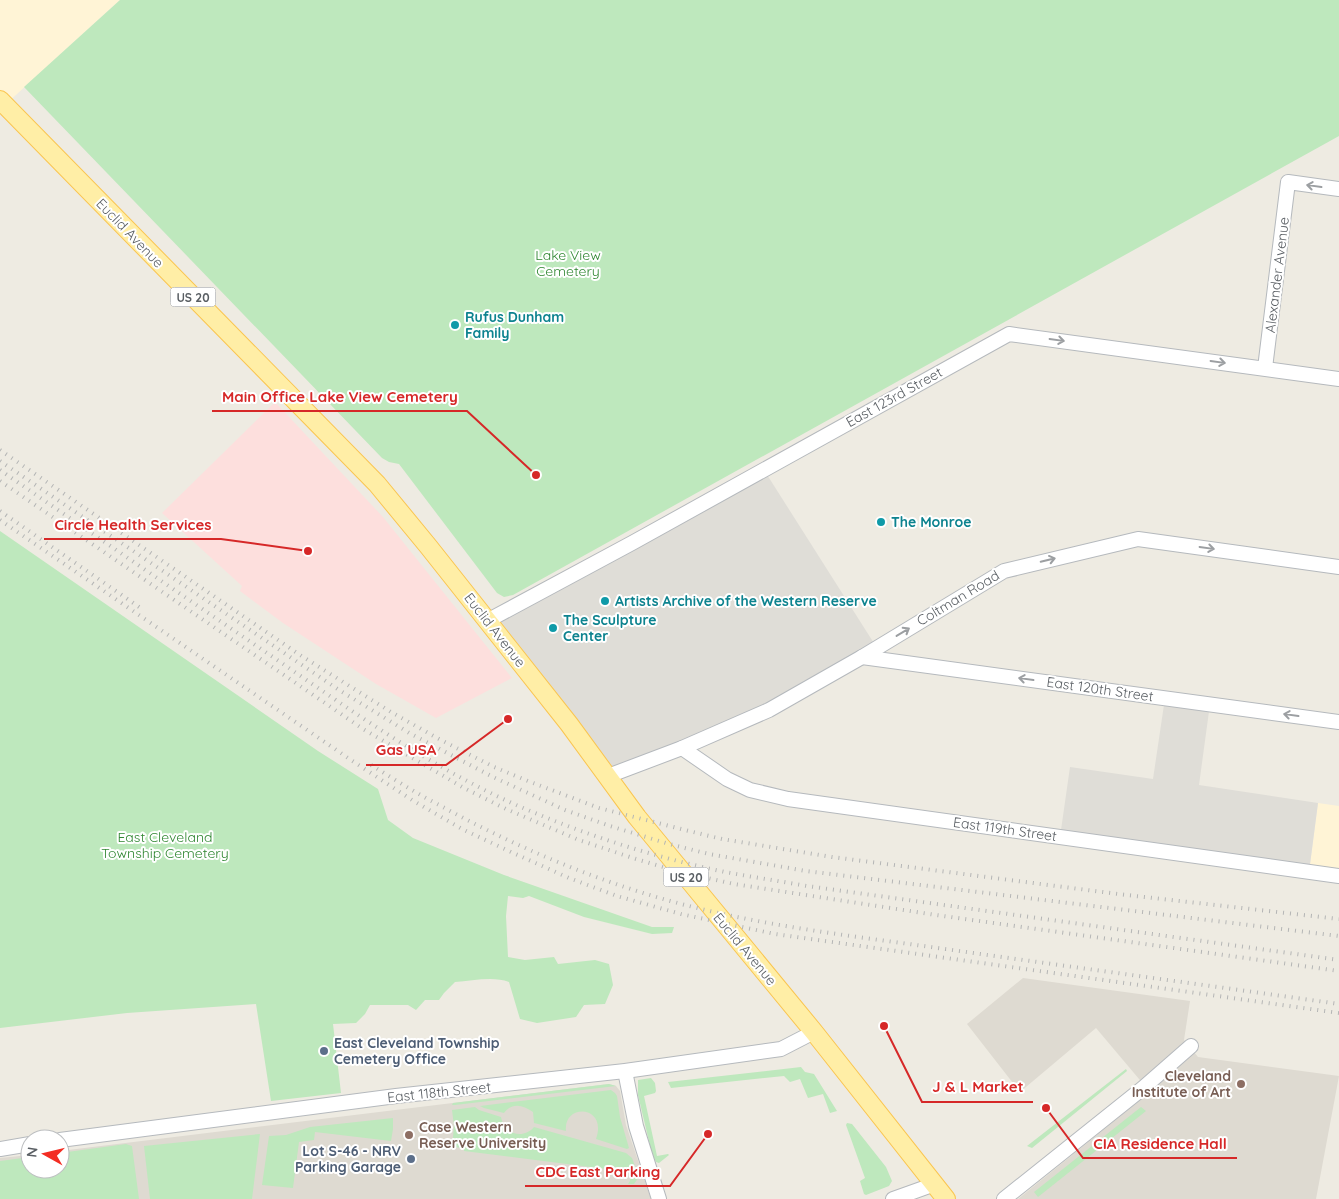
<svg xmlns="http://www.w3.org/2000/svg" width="1339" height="1199" font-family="Quicksand,sans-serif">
  <rect width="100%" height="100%" fill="#eeebe2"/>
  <g fill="#fff4d6">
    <polygon points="0,0 120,0 5,105 0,100"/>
    <polygon points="1318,803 1339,806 1339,876 1309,872"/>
  </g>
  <g fill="#dfddd7">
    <polygon points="764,470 877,648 769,710 608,776 487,621"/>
    <polygon points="1165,698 1210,704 1199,785 1318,803 1309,872 1060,837 1070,767 1153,779"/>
  </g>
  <g fill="#dedad1">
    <polygon points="1023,978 1190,1001 1184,1040 1198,1057 1339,1076 1316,1199 1018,1199 1150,1092 1096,1028 1020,1092 967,1024"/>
    <polygon points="609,1084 616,1086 620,1091 626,1125 651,1199 0,1199 0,1158 30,1155 30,1169 60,1169 60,1151"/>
  </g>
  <polygon fill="#fddfdd" points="275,402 383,517 512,678 436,718 376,684 283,623 240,591 242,586 162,513"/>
  <g fill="#bee8bd">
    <polygon points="120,0 1339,0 1339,136 513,595 504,597 497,593 399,464 389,462 382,458 24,87"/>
    <path d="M0 531 318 751 378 789 388 820 413 838 504 875 652 927H674L672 933 652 934 584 917 529 896 523 898 508 896 506 916 508 957 525 960 554 957 558 964 595 960 609 964 613 985 605 1004 584 1005 576 1017 537 1023 520 1019 509 982C493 976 472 981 455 982L444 993 439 1000H425L416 1010 408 1005H370L365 1014 356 1023 333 1024 341 1093 271 1101 256 1004 127 1013 0 1028Z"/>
    <polygon points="801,1067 805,1072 814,1074 837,1111 830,1113 823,1094 808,1098 800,1079 790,1082 784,1076 671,1088 668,1082"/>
    <polygon points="1126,1069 1127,1071 1032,1148 1027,1146"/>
    <polygon points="651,1078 655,1083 656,1091 655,1093 644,1096 657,1156 668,1154 669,1155 659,1163 656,1162 652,1154 638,1095 638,1080"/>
    <polygon points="609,1084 616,1086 455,1105 452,1105 453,1103"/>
    <path d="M611 1090 615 1093 617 1096 620 1117 629 1148 627 1149 596 1139C608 1105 563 1103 566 1131L534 1123 533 1112C523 1105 512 1102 504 1113L484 1108 480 1106Z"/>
    <path d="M475 1107 479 1110 501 1117C504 1134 523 1140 534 1127L626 1153 632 1158 639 1177 634 1184H628L630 1181 631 1169 614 1167V1170L464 1151V1148L452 1147 454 1126 452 1110Z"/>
    <polygon points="1141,1107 1146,1111 1038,1197 1034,1192"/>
    <polygon points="393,1118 393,1129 391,1141 315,1132 314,1140 299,1142 293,1188 262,1185 269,1136 286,1135 310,1127"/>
    <polygon points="847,1123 852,1124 886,1167 892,1181 889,1186 866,1195 864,1194 860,1181 865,1178 846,1125"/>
    <polygon points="260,1134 252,1199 150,1199 144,1146"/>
    <polygon points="126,1144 132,1146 139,1199 0,1199 0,1161 30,1157 30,1169 60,1169 60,1153"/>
  </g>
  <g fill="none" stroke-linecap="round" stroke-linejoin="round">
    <defs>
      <g id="minor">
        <polyline points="1265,368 1288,182 1339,189"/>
        <polyline points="487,621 632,543 1009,334 1339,379"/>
        <polyline points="862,657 1339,722"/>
        <polyline points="682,748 727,779 750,790 788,799 1339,876"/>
        <polyline points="608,776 682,748 769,710 862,657 1004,571 1138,539 1339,567"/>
        <polyline points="625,1071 636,1126 659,1199"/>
        <polyline points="60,1140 396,1096 625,1071 781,1049 814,1032"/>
        <polyline points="0,1149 30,1144"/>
        <polyline points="893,1199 935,1184"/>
        <polyline points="1004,1199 1143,1088 1191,1046"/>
      </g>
      <polyline id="major" points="0,100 377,484 428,546 569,724 637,817 814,1032 946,1199"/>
    </defs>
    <use href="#minor" stroke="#b5b9bd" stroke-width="16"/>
    <use href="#major" stroke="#fac550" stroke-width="20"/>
    <use href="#minor" stroke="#fff" stroke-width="14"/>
    <use href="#major" stroke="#ffeea6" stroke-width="18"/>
    <g stroke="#b4b5b5" stroke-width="4" stroke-dasharray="1 6" stroke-linecap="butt">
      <polyline points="0,450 300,655 391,712 439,739 494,767 528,781 599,808 693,832 722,839 832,857 1118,894 1339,919"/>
      <polyline points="0,461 339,690 411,734 493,777 565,810 610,826 669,844 709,854 806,871 1339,936"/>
      <path d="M0 470C90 532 180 594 270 655 349 709 427 765 514 804 582 834 653 857 725 872 752 877 779 881 807 886L1339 960"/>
      <polyline points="0,481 363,729 464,788 506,809 579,840 636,859 680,872 734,884 936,915 1339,971"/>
      <polyline points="0,511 142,609"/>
      <polyline points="0,520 351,760 412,800 462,829 511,852 569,878 617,896 681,914 775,934 1339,1013"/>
      <path d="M371 765C394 779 417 794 441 806 505 841 571 870 640 892 737 923 838 934 938 948 1072 967 1205 985 1339 1004"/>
    </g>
  </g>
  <defs><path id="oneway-shaft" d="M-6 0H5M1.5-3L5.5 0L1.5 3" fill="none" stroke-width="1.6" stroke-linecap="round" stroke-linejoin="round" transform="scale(1.25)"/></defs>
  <g stroke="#9c9fa2">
    <use href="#oneway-shaft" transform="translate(1314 186) rotate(-172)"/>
    <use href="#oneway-shaft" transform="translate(1057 340) rotate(8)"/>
    <use href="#oneway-shaft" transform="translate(1218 362) rotate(8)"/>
    <use href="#oneway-shaft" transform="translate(1207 548) rotate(8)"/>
    <use href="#oneway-shaft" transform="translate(1048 560) rotate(-13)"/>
    <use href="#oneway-shaft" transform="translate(903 632) rotate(-31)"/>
    <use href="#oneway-shaft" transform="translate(1026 679) rotate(-172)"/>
    <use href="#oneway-shaft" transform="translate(1291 715) rotate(-172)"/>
  </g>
  <g fill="#0f9aa8" stroke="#fff" stroke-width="2">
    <circle cx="455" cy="325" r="5"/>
    <circle cx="881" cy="522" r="5"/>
    <circle cx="605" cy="601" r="5"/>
    <circle cx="553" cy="628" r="5"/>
  </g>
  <g fill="#5c6f8a" stroke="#fff" stroke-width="2">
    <circle cx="324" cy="1051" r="5"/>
    <circle cx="411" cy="1159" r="5"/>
  </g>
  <g fill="#8d6e63" stroke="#fff" stroke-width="2">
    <circle cx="1241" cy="1084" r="5"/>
    <circle cx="409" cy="1135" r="5"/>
  </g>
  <g text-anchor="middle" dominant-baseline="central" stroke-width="4" stroke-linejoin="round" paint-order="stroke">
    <g fill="#fff" stroke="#8c8f92" stroke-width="1">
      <rect x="170.5" y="287.5" width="45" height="19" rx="4"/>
      <rect x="663.5" y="867.5" width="45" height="19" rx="4"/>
    </g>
    <g font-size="12" font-weight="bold" fill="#5a5f64">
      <text x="193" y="297">US 20</text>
      <text x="686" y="877">US 20</text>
    </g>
    <g font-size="14" fill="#5a5f64" stroke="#fff">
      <text transform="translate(130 233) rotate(46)">Euclid Avenue</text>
      <text transform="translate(1277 275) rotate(-83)">Alexander Avenue</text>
      <text transform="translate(894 397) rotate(-29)">East 123rd Street</text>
      <text transform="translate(958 598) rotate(-31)">Coltman Road</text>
      <text transform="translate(495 630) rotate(52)">Euclid Avenue</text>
      <text transform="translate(1100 689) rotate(8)">East 120th Street</text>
      <text transform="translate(1005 829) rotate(8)">East 119th Street</text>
      <text transform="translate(745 949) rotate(50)">Euclid Avenue</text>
      <text transform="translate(439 1092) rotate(-6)">East 118th Street</text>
    </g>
    <g font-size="14" fill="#2f8631" stroke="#fff">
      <text x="568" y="255">Lake View<tspan x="568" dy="16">Cemetery</tspan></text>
      <text x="165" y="837">East Cleveland<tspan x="165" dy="16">Township Cemetery</tspan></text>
    </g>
    <g font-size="14" font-weight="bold" fill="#0d838f" stroke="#fff" text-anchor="start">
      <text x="465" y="317">Rufus Dunham<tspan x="465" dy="16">Family</tspan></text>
      <text x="891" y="522">The Monroe</text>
      <text x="615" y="601">Artists Archive of the Western Reserve</text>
      <text x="563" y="620">The Sculpture<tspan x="563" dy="16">Center</tspan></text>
    </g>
    <g font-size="14" font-weight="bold" fill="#4e5e75" stroke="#fff" text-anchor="start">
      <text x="334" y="1043">East Cleveland Township<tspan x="334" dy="16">Cemetery Office</tspan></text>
      <text x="401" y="1151" text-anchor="end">Lot S-46 - NRV<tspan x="401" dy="16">Parking Garage</tspan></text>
    </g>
    <g font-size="14" font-weight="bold" fill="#785e54" stroke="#fff" text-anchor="end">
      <text x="1231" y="1076">Cleveland<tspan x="1231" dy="16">Institute of Art</tspan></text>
      <text x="419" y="1127" text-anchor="start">Case Western<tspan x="419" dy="16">Reserve University</tspan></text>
    </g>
  </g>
  <path fill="none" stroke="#d62828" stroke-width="2" d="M536 475L467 411H212M308 551L221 539H44M508 719L446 765H366M884 1026L922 1102H1033M1046 1108L1083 1158H1237M708 1134L670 1186H525"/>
  <g fill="#d62828" stroke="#fff" stroke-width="2">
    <circle cx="536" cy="475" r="5"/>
    <circle cx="308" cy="551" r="5"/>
    <circle cx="508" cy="719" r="5"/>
    <circle cx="884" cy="1026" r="5"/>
    <circle cx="1046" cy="1108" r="5"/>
    <circle cx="708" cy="1134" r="5"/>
  </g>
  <g font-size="15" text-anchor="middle" font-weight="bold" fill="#d62828" stroke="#fff" stroke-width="4" stroke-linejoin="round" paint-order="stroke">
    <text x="340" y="402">Main Office Lake View Cemetery</text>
    <text x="133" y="530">Circle Health Services</text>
    <text x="406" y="755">Gas USA</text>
    <text x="978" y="1092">J &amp; L Market</text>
    <text x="1160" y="1149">CIA Residence Hall</text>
    <text x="598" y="1177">CDC East Parking</text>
  </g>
  <g transform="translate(45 1154) rotate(278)"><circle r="24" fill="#ffffff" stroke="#bdbfc1"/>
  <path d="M0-4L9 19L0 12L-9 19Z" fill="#f32d23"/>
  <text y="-8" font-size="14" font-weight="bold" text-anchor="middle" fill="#5a5f64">N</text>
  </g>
</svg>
